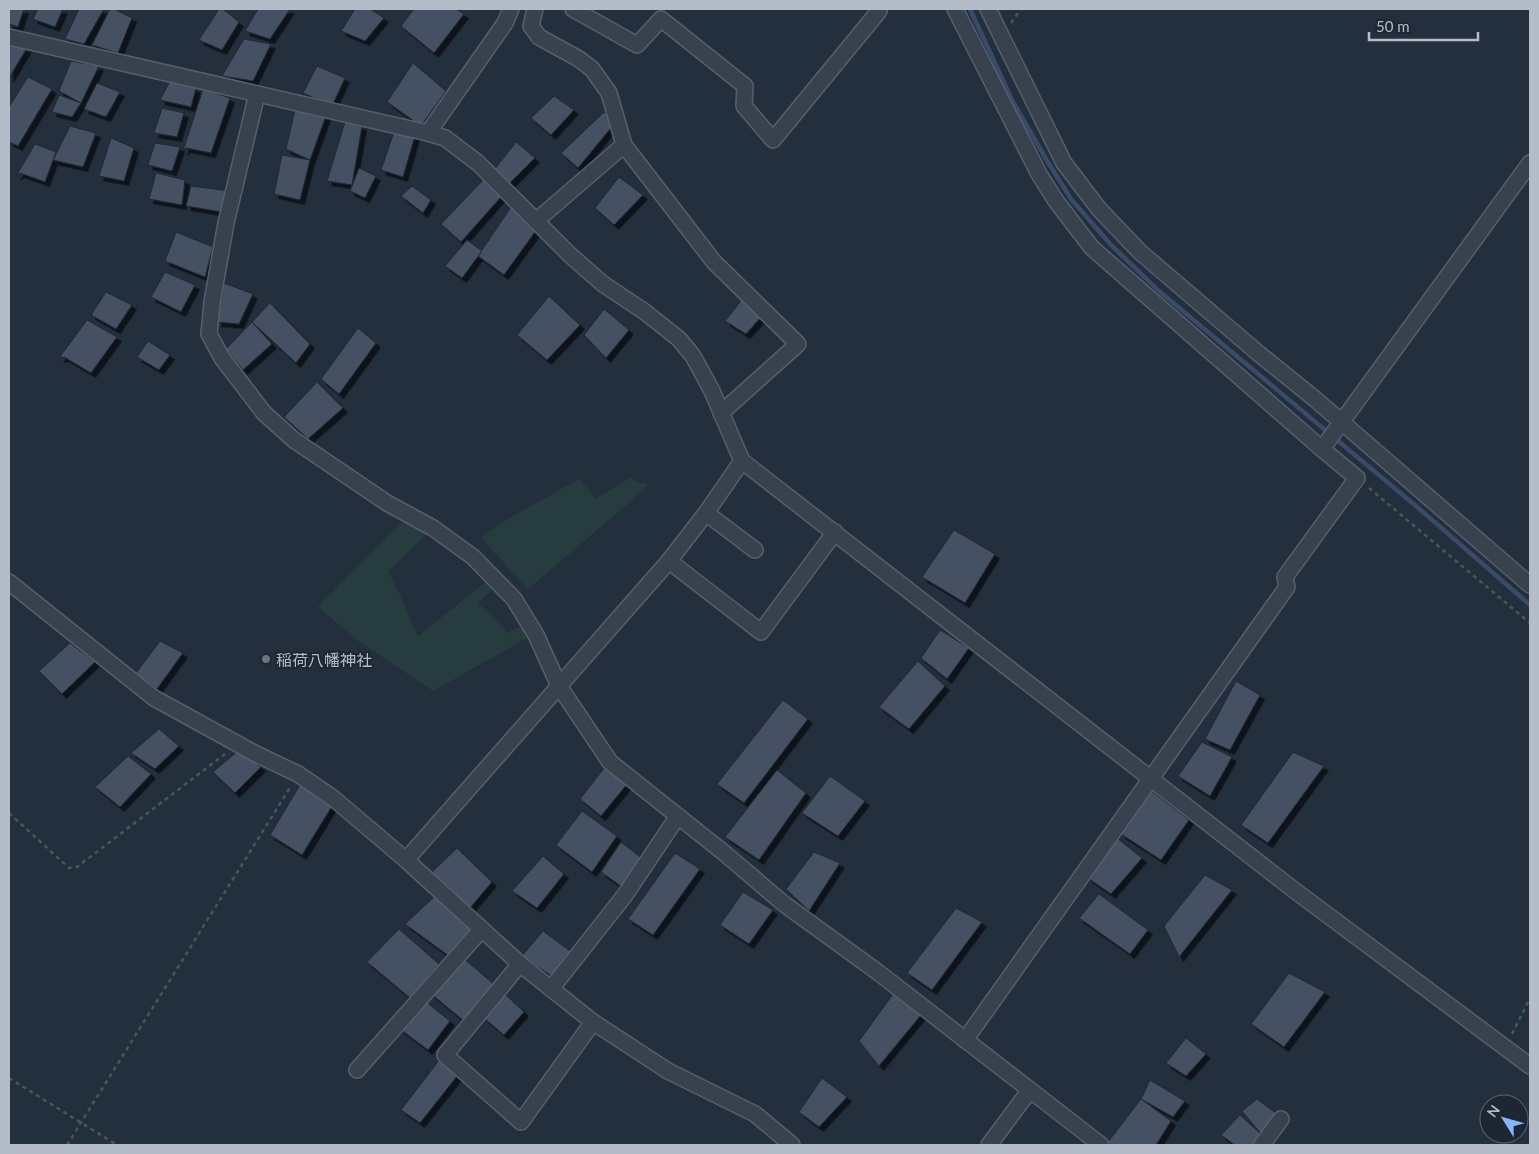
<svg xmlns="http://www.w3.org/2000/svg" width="1539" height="1154" font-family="Lato,'Noto Sans JP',sans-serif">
  <defs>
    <filter id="shadow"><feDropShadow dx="4.5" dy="4.5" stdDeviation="0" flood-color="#0009"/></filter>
  </defs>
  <rect width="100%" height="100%" fill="#242f3e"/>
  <g fill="#263c3f">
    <polygon points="630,478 648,485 630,502 528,589 481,538 499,524 579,479 596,498"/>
    <polygon points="404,520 427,534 389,571 418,636 487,581 494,588 478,603 508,633 523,625 529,637 433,691 358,641 318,607"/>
  </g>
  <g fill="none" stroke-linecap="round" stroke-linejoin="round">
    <polyline stroke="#394c67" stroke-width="4.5" points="970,9 1013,102 1046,159 1071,199 1111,245 1159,291 1423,512 1530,605"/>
  </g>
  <g fill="#455162" stroke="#1f2835" filter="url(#shadow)">
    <polygon points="9,9 24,9 18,27 9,24"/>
    <polygon points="38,9 63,9 55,27 33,19"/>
    <polygon points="79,9 104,9 84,44 65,39"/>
    <polygon points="110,9 114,9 132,18 118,53 92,45"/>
    <polygon points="219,9 223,9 239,22 222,50 199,40"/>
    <polygon points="258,9 290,9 270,39 245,31"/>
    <polygon points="355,9 370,9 384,18 365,41 341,31"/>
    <polygon points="414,9 456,9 464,14 434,53 401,26"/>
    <polygon points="244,39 271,44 253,81 222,76"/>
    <polygon points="9,44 27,48 9,78"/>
    <polygon points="71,61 99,66 81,103 59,91"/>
    <polygon points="413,63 446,91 421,126 387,102"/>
    <polygon points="317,66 345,78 332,106 303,93"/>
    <polygon points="28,77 52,89 18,146 9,142 9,107"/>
    <polygon points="170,81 196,88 191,107 160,100"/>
    <polygon points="97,83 120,92 106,117 84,109"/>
    <polygon points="203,89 230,98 211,153 186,148 183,151"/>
    <polygon points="59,95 81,103 72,117 52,112"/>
    <polygon points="554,96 574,110 551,135 531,118"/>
    <polygon points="162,108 184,113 177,137 154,133"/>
    <polygon points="295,110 326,116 310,160 286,149"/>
    <polygon points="604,112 615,123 578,168 561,153"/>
    <polygon points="345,122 362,126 352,185 327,181"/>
    <polygon points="70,126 96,133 83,167 53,160"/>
    <polygon points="394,132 415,136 403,177 381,170"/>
    <polygon points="111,138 134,148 124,181 99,176"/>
    <polygon points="516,142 535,158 510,183 494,170"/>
    <polygon points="155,143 180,147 172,171 148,165"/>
    <polygon points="35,144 56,152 45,182 20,173 16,176"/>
    <polygon points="282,155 310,160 300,200 274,194"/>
    <polygon points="359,168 376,176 365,198 350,191"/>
    <polygon points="156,173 185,180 182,205 149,199"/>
    <polygon points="619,177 643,195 614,225 595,208"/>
    <polygon points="483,180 501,197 461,242 441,224"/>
    <polygon points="191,186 230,191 222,212 186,206"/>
    <polygon points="412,186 431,200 423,213 401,196"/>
    <polygon points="511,207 535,232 504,275 478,256"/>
    <polygon points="176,232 213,247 205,277 165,261"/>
    <polygon points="467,240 482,251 462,278 445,266"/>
    <polygon points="165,272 195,285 181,312 151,297"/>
    <polygon points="224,283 253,294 239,324 217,322"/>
    <polygon points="106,292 132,305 116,329 91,315"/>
    <polygon points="549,296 580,325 547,360 517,335"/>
    <polygon points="744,297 763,315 746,334 725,321"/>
    <polygon points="270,303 310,344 296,363 252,322"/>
    <polygon points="604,309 629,330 606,358 584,335"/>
    <polygon points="87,320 117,337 91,373 64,357 59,358"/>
    <polygon points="252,322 272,344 243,370 226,349"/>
    <polygon points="358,328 376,343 339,394 321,379"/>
    <polygon points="148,341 170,355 159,370 137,357"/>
    <polygon points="317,382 343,408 308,439 284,417"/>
    <polygon points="954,530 995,554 965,603 922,577"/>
    <polygon points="940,630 969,648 947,679 921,658"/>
    <polygon points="160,641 183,653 157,689 136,673"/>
    <polygon points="70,643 95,662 62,694 39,671"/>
    <polygon points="918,661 945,686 909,729 879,707"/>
    <polygon points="1236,681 1260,695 1230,750 1205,739"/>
    <polygon points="783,700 808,719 744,803 717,784"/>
    <polygon points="159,729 179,746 155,769 131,753"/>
    <polygon points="1202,742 1232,757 1210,796 1178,776"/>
    <polygon points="239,750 261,767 235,793 213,772"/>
    <polygon points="1293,752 1324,766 1268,843 1241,825"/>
    <polygon points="128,756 151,774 120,807 95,787"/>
    <polygon points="605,767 628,783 601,816 580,799"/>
    <polygon points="777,770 806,793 759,860 725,837"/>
    <polygon points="830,776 865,801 838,836 802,813"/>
    <polygon points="301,783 334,803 302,855 270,835"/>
    <polygon points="1149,789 1189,820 1161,860 1121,834"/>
    <polygon points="582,811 617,836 592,872 556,845"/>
    <polygon points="1117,838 1142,858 1111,894 1088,878"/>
    <polygon points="621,842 643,859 625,889 601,872"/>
    <polygon points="457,848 492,882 470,908 432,872"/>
    <polygon points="814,852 840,863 809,911 786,889"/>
    <polygon points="675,853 700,869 653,935 628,919"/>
    <polygon points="543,856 564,874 537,908 512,891"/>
    <polygon points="1205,875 1232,890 1179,957 1164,926"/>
    <polygon points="743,892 773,910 749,944 720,925"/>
    <polygon points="1099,894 1148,930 1130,954 1079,918"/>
    <polygon points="434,897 473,928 449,956 405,924"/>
    <polygon points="956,908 982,922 932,990 907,973"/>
    <polygon points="399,929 439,964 410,998 367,962"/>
    <polygon points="543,931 573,953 553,977 522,956"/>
    <polygon points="463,958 495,985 464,1021 430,993"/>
    <polygon points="1289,973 1325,992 1284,1047 1251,1024"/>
    <polygon points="505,994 524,1012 504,1035 484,1018"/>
    <polygon points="893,994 921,1015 879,1066 859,1041"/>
    <polygon points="425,1001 450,1021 428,1050 400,1029"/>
    <polygon points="1186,1038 1206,1054 1186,1076 1166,1063"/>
    <polygon points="440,1059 458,1075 420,1123 401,1110"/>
    <polygon points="822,1078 847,1097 819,1127 799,1112"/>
    <polygon points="1150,1080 1185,1101 1173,1117 1141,1099"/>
    <polygon points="1141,1099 1171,1121 1156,1145 1112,1145 1108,1142"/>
    <polygon points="1257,1099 1277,1114 1262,1135 1242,1111"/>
    <polygon points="1240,1115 1262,1135 1253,1145 1235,1145 1221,1135"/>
  </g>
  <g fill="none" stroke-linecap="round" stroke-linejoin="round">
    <defs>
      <g id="minor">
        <polyline points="535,9 531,26 539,37 579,59 592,69 609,93 624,145 536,221"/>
        <polyline points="573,9 637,45 661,19 745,86 744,106 773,140 879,11 879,9"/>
        <polyline points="955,9 1039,174 1056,201 1092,248 1322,449"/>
        <polyline points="988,9 1064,163 1099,209 1140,252 1258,353 1315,399 1530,585"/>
        <polyline points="9,37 428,133 505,23 511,9"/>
        <polyline points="257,94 226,223 212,302 209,334 222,358 264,413 294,440 387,503 433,528 473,557 514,599 536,635 559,686 610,762 723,852 784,904 879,973 1101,1145"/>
        <polyline points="428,133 445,138 478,163 570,255 603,284 645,312 679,339 693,356 712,391 742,461 1294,890 1530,1066"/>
        <polyline points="624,145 714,262 798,344 721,413"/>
        <polyline points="706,513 755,550"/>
        <polyline points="669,561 761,632 835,532"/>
        <polyline points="9,582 154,698 256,754 298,774 333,798 406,860 520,964 593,1022 668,1071 755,1114 792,1145"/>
        <polyline points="406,860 669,561 706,513 742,461"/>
        <polyline points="520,964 445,1055 521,1122 593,1022"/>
        <polyline points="551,989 625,895 678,816"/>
        <polyline points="965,1040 1287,587 1285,577 1357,478 1322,449 1530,163"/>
        <polyline points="357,1070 481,930"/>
        <polyline points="989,1145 1030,1090"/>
        <polyline points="1262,1145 1281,1119"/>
      </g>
    </defs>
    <use href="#minor" stroke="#565f6c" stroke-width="18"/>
    <g stroke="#44595c" stroke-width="2.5" stroke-dasharray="4 4" stroke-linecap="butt">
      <polyline points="1011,23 1021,9"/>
      <polyline points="1369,488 1530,623"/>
      <polyline points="9,813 69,868 77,867 225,754"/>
      <polyline points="1512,1034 1530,998"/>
      <polyline points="9,1078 117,1145"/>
      <polyline points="67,1145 291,786"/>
    </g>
    <use href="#minor" stroke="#38414e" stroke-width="15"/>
  </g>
  <circle fill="#6b7280" stroke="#1d2633" stroke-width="2" cx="266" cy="659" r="5"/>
  <g text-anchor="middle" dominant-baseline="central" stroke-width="4" stroke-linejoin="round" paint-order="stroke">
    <g font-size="16" fill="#b4bcc9" stroke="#1d2633" text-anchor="start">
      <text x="276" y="659">稲荷八幡神社</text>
    </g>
  </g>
  <rect width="1539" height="1154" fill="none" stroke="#b4bcc9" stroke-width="20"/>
  <g transform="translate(1504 1119) rotate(307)"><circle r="24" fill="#1d2633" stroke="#59626f"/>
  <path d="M0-4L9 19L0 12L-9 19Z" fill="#8ab4f8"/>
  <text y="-8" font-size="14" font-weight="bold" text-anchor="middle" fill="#b4bcc9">N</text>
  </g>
  <path d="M1369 32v8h109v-8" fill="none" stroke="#b4bcc9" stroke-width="2.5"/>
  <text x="1376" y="32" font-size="15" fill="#b4bcc9" stroke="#1d2633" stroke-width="4" paint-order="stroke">50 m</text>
</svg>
